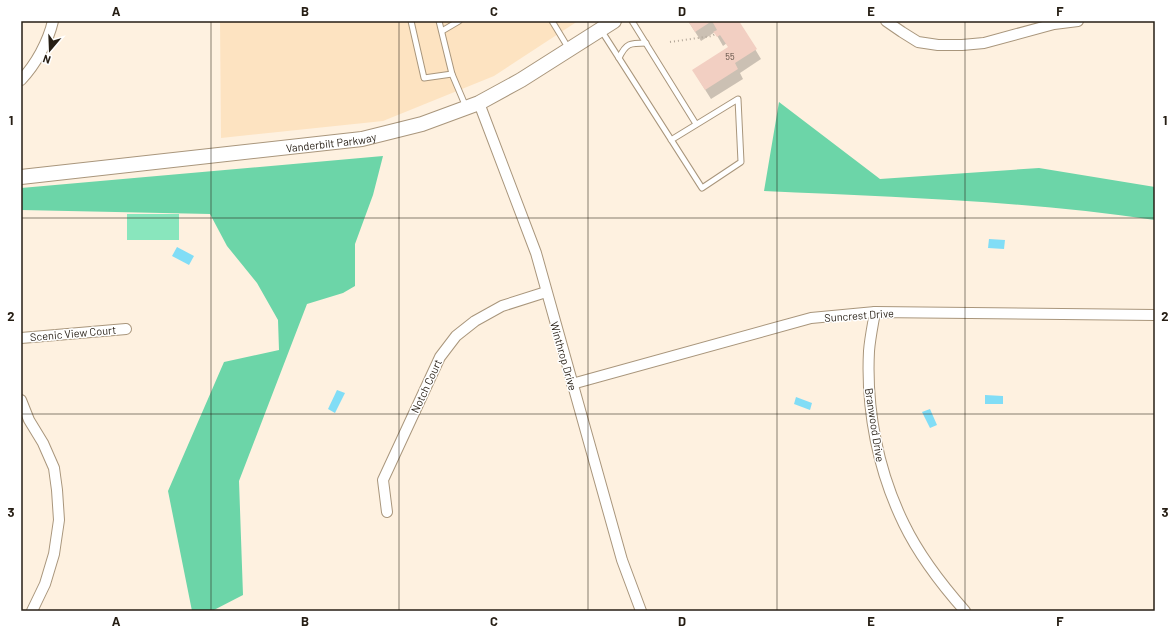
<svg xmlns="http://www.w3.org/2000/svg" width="1176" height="632" font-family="Barlow,sans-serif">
  <rect width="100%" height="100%" fill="#fef1e0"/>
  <polygon fill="#fde3c1" points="220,21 578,21 494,76 383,121 221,138"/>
  <rect fill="#89e6bd" x="127" y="214" width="52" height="26"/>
  <g fill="#6cd5a8">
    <path d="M779 102 880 179 1039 168 1155 187V220C1026 201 895 197 764 191Z"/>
    <polygon points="383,156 373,195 355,244 355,286 343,293 307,304 239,481 243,595 212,611 192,611 168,491 224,362 279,350 278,320 257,283 227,246 210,214 21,210 21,188"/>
  </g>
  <g fill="#81ddf6">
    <polygon points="989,239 1005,240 1004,249 988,248"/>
    <polygon points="177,247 194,256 189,265 172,256"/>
    <polygon points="337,390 345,393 335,413 328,409"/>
    <polygon points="985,395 1003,396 1003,404 985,404"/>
    <polygon points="796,397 812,403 810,410 794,404"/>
    <polygon points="930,409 937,425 930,428 922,412"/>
  </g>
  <polygon fill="#0003" points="688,21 738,21 761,59 740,73 743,79 711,99 699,80 729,48 727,43 723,46 715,32 701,41"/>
  <polygon fill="#f2cfc2" points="688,21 739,21 757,49 735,63 738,69 705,90 692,70 728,47 720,35 717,37 715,34 713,32 717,30 712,21 695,32"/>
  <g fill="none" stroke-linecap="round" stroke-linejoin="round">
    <defs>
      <g id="service">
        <polyline points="411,21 424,78 452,74"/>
        <polyline points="439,21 452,74 466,107"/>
        <polyline points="552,21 569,49"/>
        <polyline points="632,21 696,124"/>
        <polyline points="601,30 702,188 741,162 738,99 671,140"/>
        <polyline points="442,31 459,21"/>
        <path d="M619 58C626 43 630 43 646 43"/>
      </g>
      <g id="minor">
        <polyline points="886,21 902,32 918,42 938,45 962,45 984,43 1054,24 1078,21"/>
        <path d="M21 80C36 64 48 42 53 21"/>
        <polyline points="479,103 536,253 622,560 641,611"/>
        <path d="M875 312C873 324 870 338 869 351 866 410 878 471 904 524 919 555 942 585 965 611"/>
        <polyline points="21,338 126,329"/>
        <polyline points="572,384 811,318 875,312 1155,315"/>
        <polyline points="21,400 29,420 43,443 54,468 57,490 59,520 54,554 45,584 32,611"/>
        <polyline points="387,512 383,480 440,357 456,336 475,321 502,306 546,292"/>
      </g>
      <g id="secondary">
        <path id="s1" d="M21 177 362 139 422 124 479 103 521 80 614 21"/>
      </g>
    </defs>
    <use href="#service" stroke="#a9967c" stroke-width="7"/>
    <use href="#minor" stroke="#a9967c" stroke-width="12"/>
    <use href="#secondary" stroke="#a9967c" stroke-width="16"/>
    <polyline stroke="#b3a799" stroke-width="2" stroke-dasharray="1 3" stroke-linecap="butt" points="670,42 712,36 715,34"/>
    <use href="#service" stroke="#fff" stroke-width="5"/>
    <use href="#minor" stroke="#fff" stroke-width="10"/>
    <use href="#secondary" stroke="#fff" stroke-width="14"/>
  </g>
  <path fill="none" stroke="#261e14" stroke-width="1" stroke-opacity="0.55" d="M211 21V611M399 21V611M588 21V611M777 21V611M965 21V611M21 218H1155M21 414H1155"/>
  <g text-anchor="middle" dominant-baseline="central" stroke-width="3" stroke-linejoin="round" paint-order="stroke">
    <g font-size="9" fill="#594a40">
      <text x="730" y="56">55</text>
    </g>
    <g font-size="11" fill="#261e14" stroke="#fff">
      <text stroke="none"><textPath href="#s1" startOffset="312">Vanderbilt Parkway</textPath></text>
      <text transform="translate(859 315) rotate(-4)">Suncrest Drive</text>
      <text transform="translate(73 333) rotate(-5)">Scenic View Court</text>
      <text transform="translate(564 356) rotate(74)">Winthrop Drive</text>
      <text transform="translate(426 386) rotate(-65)">Notch Court</text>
      <text transform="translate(875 425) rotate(81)">Branwood Drive</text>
    </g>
  </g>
  <rect width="1176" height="632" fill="none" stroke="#ffffff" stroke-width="44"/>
  <g transform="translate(50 50) rotate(199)" stroke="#ffffff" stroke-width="3" paint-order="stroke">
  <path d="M0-3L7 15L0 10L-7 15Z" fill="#261e14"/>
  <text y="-6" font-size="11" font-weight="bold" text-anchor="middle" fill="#261e14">N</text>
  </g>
  <rect x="22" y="22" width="1132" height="588" fill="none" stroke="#261e14" stroke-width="1.5"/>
  <g font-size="13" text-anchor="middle" font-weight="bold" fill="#261e14">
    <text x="116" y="16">A</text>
    <text x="305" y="16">B</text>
    <text x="494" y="16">C</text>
    <text x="682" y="16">D</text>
    <text x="871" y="16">E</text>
    <text x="1060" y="16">F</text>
    <text x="11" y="125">1</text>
    <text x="1165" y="125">1</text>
    <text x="11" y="321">2</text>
    <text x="1165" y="321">2</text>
    <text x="11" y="517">3</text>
    <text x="1165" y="517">3</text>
    <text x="116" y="626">A</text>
    <text x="305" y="626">B</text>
    <text x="494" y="626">C</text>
    <text x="682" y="626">D</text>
    <text x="871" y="626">E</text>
    <text x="1060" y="626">F</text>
  </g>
</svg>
